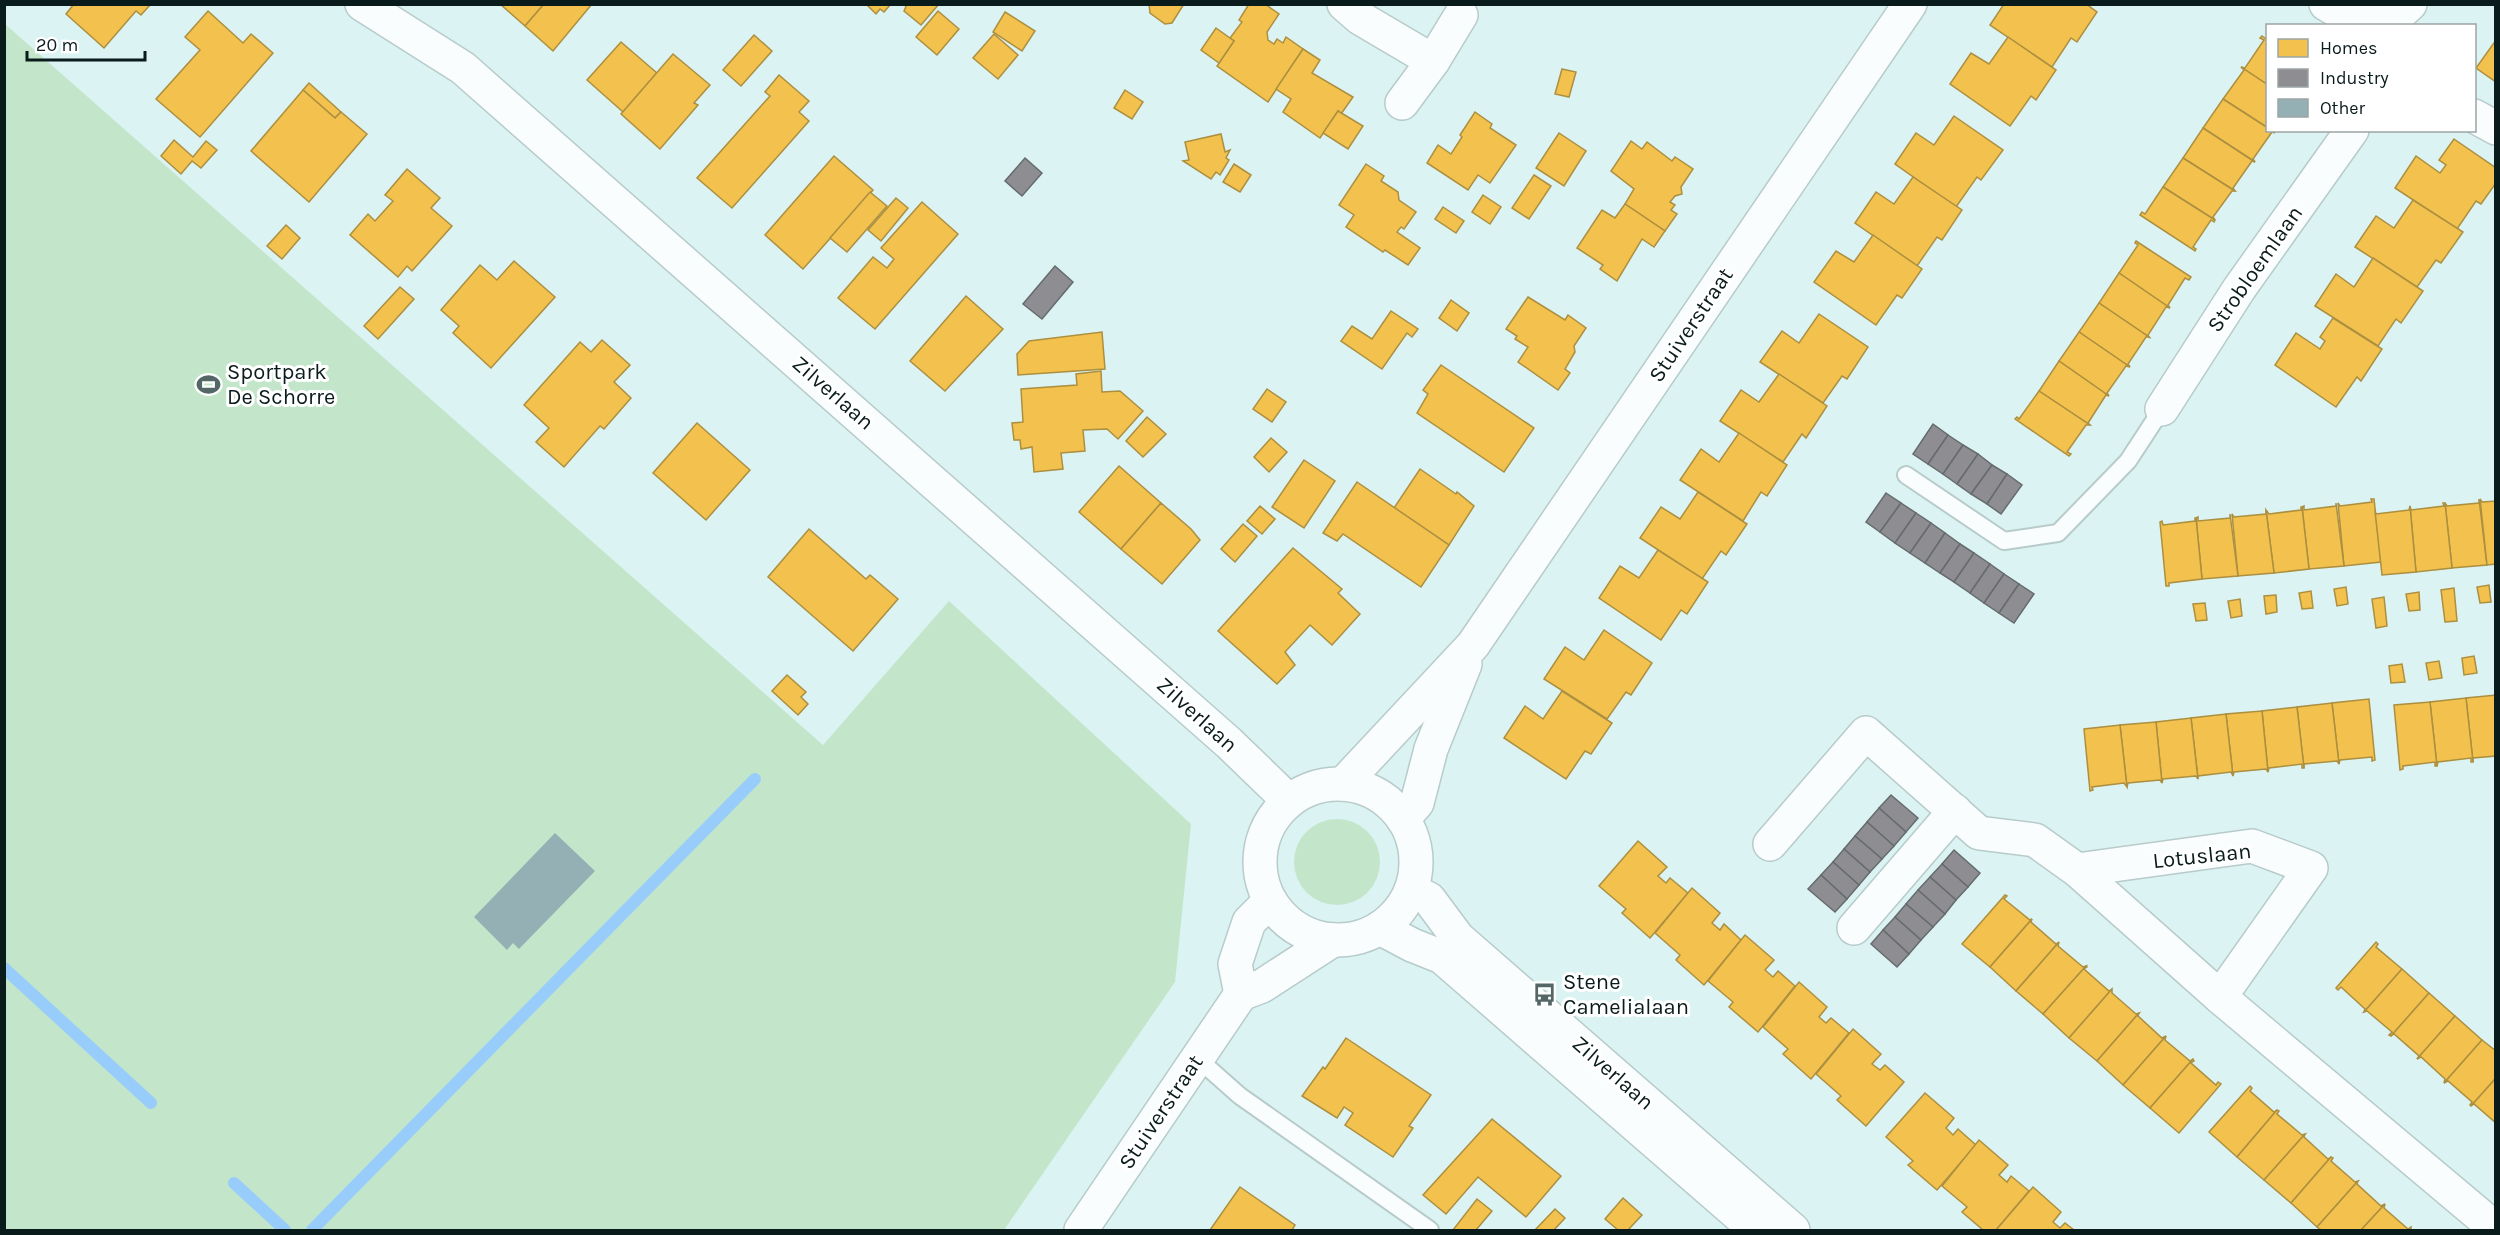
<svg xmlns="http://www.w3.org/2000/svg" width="2500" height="1235" font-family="Karla,sans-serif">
  <rect width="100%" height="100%" fill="#dbf3f3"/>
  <g fill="#c3e6cb">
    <polygon points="5,24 823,745 949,601 1191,824 1175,982 1004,1230 5,1230"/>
    <circle cx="1337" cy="862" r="43"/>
  </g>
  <g fill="#f2c14e" stroke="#ac8f3f" stroke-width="1.5">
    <polygon points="74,4 151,4 141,15 136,11 104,48 66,14"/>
    <polygon points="500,4 544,4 525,26"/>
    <polygon points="544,4 592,4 553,51 525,26"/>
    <polygon points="866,4 891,4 884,12 880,9 876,14"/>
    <polygon points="907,4 939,4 921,25 904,11"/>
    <polygon points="1149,4 1184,4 1172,23 1165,24 1150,13"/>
    <polygon points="1249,4 1265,4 1279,14 1267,32 1268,40 1274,44 1277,39 1283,43 1286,37 1303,49 1268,102 1217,66 1234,41 1230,38 1242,22 1239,20"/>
    <polygon points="2004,4 2086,4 2097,12 2077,42 2071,38 2052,67 1990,25"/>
    <polygon points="208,11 243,43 251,34 273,53 200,137 156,99 200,50 185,37"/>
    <polygon points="938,11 959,29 937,55 916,37"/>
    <polygon points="1005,12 1035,31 1022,51 993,32"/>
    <polygon points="1216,28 1234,41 1219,63 1201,50"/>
    <polygon points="994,34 1018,55 998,79 973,58"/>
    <polygon points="754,35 772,51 741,86 723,70"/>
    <polygon points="2262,36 2268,40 2268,85 2241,67 2245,68 2264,40 2260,38"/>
    <polygon points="2008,37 2056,70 2036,100 2031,96 2010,126 1950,84 1971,53 1989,64"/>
    <polygon points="2496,40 2496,82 2476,68"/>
    <polygon points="621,42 657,73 623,112 587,80"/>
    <polygon points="1303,49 1320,60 1312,73 1353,97 1341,114 1338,111 1320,138 1283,112 1291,99 1276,89"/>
    <polygon points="673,54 710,85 694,103 698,105 660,149 621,114"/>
    <polygon points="2241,67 2268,85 2268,128 2223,99 2244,70"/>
    <polygon points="1562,69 1576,72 1569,97 1555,94"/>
    <polygon points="779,75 809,101 799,112 809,121 732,208 697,178 770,96 765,92"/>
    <polygon points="309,83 341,112 335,118 303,90"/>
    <polygon points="303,90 335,118 341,112 367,134 309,202 251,151"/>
    <polygon points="1125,90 1143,102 1132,119 1114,108"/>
    <polygon points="2223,99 2268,128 2268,130 2275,133 2272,132 2253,159 2255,162 2203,128"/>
    <polygon points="1338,111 1363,126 1348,149 1323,133"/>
    <polygon points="1475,112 1492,124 1490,128 1516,145 1490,183 1478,175 1468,190 1427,163 1438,145 1451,154 1462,137 1460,135"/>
    <polygon points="1954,116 2003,150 1981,180 1977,177 1956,207 1895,164 1916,133 1934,145"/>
    <polygon points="2203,128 2255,162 2252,161 2233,188 2235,191 2183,158"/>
    <polygon points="1559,133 1586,151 1564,186 1536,168"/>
    <polygon points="1221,134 1225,152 1230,150 1226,158 1229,160 1220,175 1216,172 1211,179 1183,161 1189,160 1185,142"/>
    <polygon points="2454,139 2496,168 2496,183 2481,204 2476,201 2457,229 2395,188 2416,156 2440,173 2446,165 2439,160"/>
    <polygon points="174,140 193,157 206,141 217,150 201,168 192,161 181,174 161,156"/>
    <polygon points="1631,141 1642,149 1647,142 1672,161 1675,157 1693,169 1681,187 1682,194 1675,196 1670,202 1675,205 1671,210 1677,214 1665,231 1625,204 1634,189 1611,171"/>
    <polygon points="834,156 873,190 803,269 765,235"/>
    <polygon points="2183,158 2235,191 2232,191 2213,217 2215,220 2163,187"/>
    <polygon points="1234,164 1251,175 1240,192 1223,182"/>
    <polygon points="1366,164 1384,176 1381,181 1398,192 1399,200 1416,212 1404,229 1401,227 1397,232 1420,248 1408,265 1385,250 1383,252 1346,227 1354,215 1339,205"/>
    <polygon points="407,169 440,198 431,208 452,226 412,271 407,266 398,277 350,235 368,214 375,221 393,201 385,195"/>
    <polygon points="1534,175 1551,186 1529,219 1512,208"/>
    <polygon points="1913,177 1962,210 1942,240 1937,237 1917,266 1855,223 1876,192 1894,204"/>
    <polygon points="2163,187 2215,220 2214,222 2211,220 2193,247 2196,249 2195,251 2140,215 2142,212 2145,214"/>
    <polygon points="870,192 887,206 847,252 830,238"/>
    <polygon points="1483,195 1501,207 1490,224 1472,212"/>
    <polygon points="896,198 908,208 881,241 868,230"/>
    <polygon points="2413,200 2463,232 2441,263 2436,260 2417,287 2355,247 2376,216 2394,228"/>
    <polygon points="922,202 958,234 875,329 838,298 873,257 887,268 894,259 881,248"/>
    <polygon points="1625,204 1665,231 1654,247 1642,239 1617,281 1600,269 1603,265 1577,248 1602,210 1615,218"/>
    <polygon points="1443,207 1464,221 1456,233 1435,219"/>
    <polygon points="286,225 300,238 282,259 267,246"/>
    <polygon points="1873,235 1922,269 1902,298 1897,295 1876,325 1814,282 1836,251 1854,262"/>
    <polygon points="2136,241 2191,277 2189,280 2185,278 2168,305 2170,308 2119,273 2138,245 2135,243"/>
    <polygon points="2373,258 2423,291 2401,323 2396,319 2378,346 2315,306 2336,274 2354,287"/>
    <polygon points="514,261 555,297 491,368 453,333 459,326 441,310 480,265 497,280"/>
    <polygon points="2119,273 2170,308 2166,307 2148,335 2149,337 2099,303"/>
    <polygon points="400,287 414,299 378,339 364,326"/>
    <polygon points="966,296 1003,329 945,391 910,361"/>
    <polygon points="1528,297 1565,320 1568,315 1586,328 1574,346 1575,352 1565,369 1570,373 1558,390 1518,362 1528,347 1515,339 1517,336 1506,329"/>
    <polygon points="1451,300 1469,313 1457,331 1439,318"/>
    <polygon points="2099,303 2149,337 2146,337 2128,364 2130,367 2079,332"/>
    <polygon points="1391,311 1418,329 1412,337 1407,333 1382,369 1341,341 1352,326 1372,339"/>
    <polygon points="1819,314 1868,347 1847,379 1842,376 1823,403 1760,362 1782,331 1799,343"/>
    <polygon points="2333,318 2382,349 2361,381 2357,377 2336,407 2275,365 2296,333 2320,349 2325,341 2320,337"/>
    <polygon points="1102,332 1105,369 1018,375 1017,354 1029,341"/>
    <polygon points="2079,332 2130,367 2126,366 2107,393 2109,396 2059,361"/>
    <polygon points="602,340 630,365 614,382 631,398 604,429 600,426 564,467 536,442 549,428 524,405 580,342 591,352"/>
    <polygon points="2059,361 2109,396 2106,395 2088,423 2090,425 2039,391"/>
    <polygon points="1441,365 1534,428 1504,472 1417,413 1428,394 1423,390"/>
    <polygon points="1101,371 1102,392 1120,391 1143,411 1118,439 1107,429 1083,430 1085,451 1061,453 1063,469 1034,472 1032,447 1021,449 1020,440 1014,440 1012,423 1023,422 1021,389 1077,385 1076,374"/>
    <polygon points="1779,374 1827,406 1806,438 1802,434 1783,462 1720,421 1741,390 1759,402"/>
    <polygon points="1267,389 1286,402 1272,422 1253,409"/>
    <polygon points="2039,391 2090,425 2086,425 2067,452 2071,454 2069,456 2015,419 2017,417 2019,419"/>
    <polygon points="1147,417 1166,434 1143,457 1126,441"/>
    <polygon points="697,423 750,470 706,520 653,473"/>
    <polygon points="1739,433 1787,465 1767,496 1761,492 1743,521 1680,480 1701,449 1719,462"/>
    <polygon points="1271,438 1287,452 1269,472 1254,457"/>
    <polygon points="1304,460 1335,481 1304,528 1272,507"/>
    <polygon points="1119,466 1161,503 1121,549 1079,512"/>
    <polygon points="1420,469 1456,494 1457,492 1474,506 1449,545 1394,508"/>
    <polygon points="1357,482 1449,545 1421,587 1343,534 1337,541 1323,533"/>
    <polygon points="1698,492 1747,524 1726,555 1721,551 1702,579 1640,538 1661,507 1680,519"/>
    <polygon points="2371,499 2374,499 2381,562 2344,566 2338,503 2340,506 2372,502"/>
    <polygon points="2479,499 2487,565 2452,568 2445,503 2447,506 2479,503"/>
    <polygon points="2480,499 2482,502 2496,501 2496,564 2487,565"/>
    <polygon points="1161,503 1191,529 1200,540 1162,584 1121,549"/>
    <polygon points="2336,503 2344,566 2309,569 2302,507 2304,506 2304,510 2336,506"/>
    <polygon points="2443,503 2445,503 2452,568 2416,572 2410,506 2411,510 2444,506"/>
    <polygon points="1260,506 1275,519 1262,534 1247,521"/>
    <polygon points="2410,506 2416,572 2382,575 2375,511 2376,514 2409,510"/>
    <polygon points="2301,507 2302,507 2309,569 2274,573 2266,510 2269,514 2301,510"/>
    <polygon points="2266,510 2274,573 2238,576 2232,514 2234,517 2266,514"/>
    <polygon points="2230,514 2238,576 2202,579 2196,518 2198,517 2198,521 2230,518"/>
    <polygon points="2195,518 2196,518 2202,579 2169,583 2169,586 2166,586 2160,522 2162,521 2163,525 2195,521"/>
    <polygon points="1243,524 1257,536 1235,562 1221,549"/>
    <polygon points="809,529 866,579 870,575 898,599 853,651 768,577"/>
    <polygon points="1293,548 1342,589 1338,593 1360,614 1332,645 1310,625 1285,652 1295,665 1277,684 1218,631"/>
    <polygon points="1658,550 1708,582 1687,614 1681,610 1661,640 1599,598 1620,566 1639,578"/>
    <polygon points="2489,585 2491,602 2480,603 2477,587"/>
    <polygon points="2346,587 2348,604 2337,606 2334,589"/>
    <polygon points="2454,588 2457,621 2445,622 2441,590"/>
    <polygon points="2311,591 2313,608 2302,609 2299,593"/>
    <polygon points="2419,592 2420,610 2409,611 2406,594"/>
    <polygon points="2276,595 2277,612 2266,614 2264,596"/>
    <polygon points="2384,597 2387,626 2376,628 2372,599"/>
    <polygon points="2240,599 2242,616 2231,618 2228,601"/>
    <polygon points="2205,603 2207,620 2196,621 2193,604"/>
    <polygon points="1604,630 1652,663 1631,695 1626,692 1607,719 1544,679 1565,647 1584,660"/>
    <polygon points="2474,656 2477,673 2464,675 2462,658"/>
    <polygon points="2439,661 2442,678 2429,680 2426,663"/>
    <polygon points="2402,664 2405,682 2391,683 2389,666"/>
    <polygon points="787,675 806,692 801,697 808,704 798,715 772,691"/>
    <polygon points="1562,691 1612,723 1591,754 1585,751 1566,779 1504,738 1525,706 1543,719"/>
    <polygon points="2496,695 2496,756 2473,758 2473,762 2466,698"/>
    <polygon points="2466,698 2473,762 2471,762 2471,758 2438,762 2437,766 2430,702"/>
    <polygon points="2369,699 2375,760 2372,761 2372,757 2340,760 2339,764 2332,703"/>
    <polygon points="2430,702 2437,766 2435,766 2435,762 2403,766 2403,769 2400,770 2394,705"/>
    <polygon points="2332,703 2339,764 2337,761 2304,764 2304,768 2297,707"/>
    <polygon points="2297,707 2304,768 2302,768 2302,764 2269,768 2268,772 2262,711"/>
    <polygon points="2262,711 2268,772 2266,769 2234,772 2233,776 2226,714"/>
    <polygon points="2226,714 2233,776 2231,772 2198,776 2198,779 2191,718"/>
    <polygon points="2191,718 2198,779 2196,776 2163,779 2162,783 2156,722"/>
    <polygon points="2156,722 2162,783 2160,780 2128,783 2127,787 2120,725"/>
    <polygon points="2120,725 2127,787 2124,783 2092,787 2093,790 2090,791 2084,729"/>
    <polygon points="1638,841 1667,867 1658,876 1666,883 1670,878 1688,893 1650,938 1622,913 1626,909 1599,886"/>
    <polygon points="1692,888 1720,913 1712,923 1720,930 1724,924 1741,940 1704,985 1676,960 1680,955 1655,933"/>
    <polygon points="2005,895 2007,896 2004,899 2030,920 2032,919 1990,967 1962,944"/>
    <polygon points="2032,919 2031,922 2056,944 2059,942 2016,991 1990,967"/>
    <polygon points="1745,935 1774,960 1765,970 1773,977 1778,971 1795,986 1758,1032 1729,1007 1733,1002 1708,981"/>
    <polygon points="2059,942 2058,946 2083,967 2086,966 2043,1014 2016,991"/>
    <polygon points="2376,942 2378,944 2376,947 2402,969 2364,1012 2365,1009 2341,987 2338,990 2336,988"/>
    <polygon points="2086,966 2087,967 2084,969 2109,991 2112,989 2069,1038 2043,1014"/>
    <polygon points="2402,969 2429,993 2391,1036 2389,1035 2392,1032 2367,1011 2364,1012"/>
    <polygon points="1799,982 1827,1007 1819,1017 1826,1023 1831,1018 1849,1033 1811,1079 1783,1054 1788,1049 1763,1027"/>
    <polygon points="2112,989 2112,993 2136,1014 2139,1013 2097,1061 2069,1038"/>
    <polygon points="2429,993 2455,1016 2417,1059 2419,1056 2394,1034 2391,1036"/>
    <polygon points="2139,1013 2138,1016 2162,1038 2166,1036 2123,1085 2097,1061"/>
    <polygon points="2455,1016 2482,1040 2444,1083 2445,1079 2421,1057 2417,1059"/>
    <polygon points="1853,1029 1881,1054 1872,1064 1880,1070 1885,1065 1904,1082 1866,1126 1837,1100 1841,1096 1816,1074"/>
    <polygon points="2166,1036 2165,1040 2190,1061 2193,1059 2150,1108 2123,1085"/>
    <polygon points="1346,1038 1431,1095 1409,1126 1413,1128 1393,1157 1345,1125 1353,1113 1344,1107 1337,1118 1302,1096 1323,1067 1325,1069"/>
    <polygon points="2482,1040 2496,1051 2496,1078 2471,1106 2470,1105 2472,1102 2448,1081 2444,1083"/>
    <polygon points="2193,1059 2194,1061 2191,1063 2216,1085 2218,1082 2221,1084 2179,1133 2150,1108"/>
    <polygon points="2496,1078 2496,1123 2474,1104 2471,1106"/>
    <polygon points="2250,1086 2252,1088 2250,1091 2274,1112 2277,1110 2237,1157 2209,1132"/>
    <polygon points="1925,1093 1954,1118 1946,1128 1953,1135 1958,1129 1976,1145 1937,1190 1908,1165 1913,1161 1886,1137"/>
    <polygon points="2277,1110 2279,1111 2277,1114 2302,1135 2305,1134 2264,1180 2237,1157"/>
    <polygon points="1492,1119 1561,1176 1526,1217 1478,1177 1446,1214 1423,1195"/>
    <polygon points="2305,1134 2304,1137 2328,1159 2331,1157 2291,1203 2264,1180"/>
    <polygon points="1979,1140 2008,1165 1999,1175 2007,1182 2011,1176 2029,1191 1996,1230 1983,1230 1962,1212 1967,1207 1942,1186"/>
    <polygon points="2331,1157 2333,1158 2331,1161 2355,1182 2358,1181 2317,1227 2291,1203"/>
    <polygon points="2358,1181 2357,1184 2381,1206 2385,1204 2361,1230 2321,1230 2317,1227"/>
    <polygon points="1240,1187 1295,1225 1292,1230 1210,1230"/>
    <polygon points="2033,1187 2061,1212 2053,1222 2060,1228 2065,1223 2074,1230 1996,1230"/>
    <polygon points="1623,1198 1642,1215 1628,1230 1618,1230 1605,1219"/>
    <polygon points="1477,1199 1492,1211 1476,1230 1453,1230"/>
    <polygon points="2385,1204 2384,1208 2408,1229 2411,1227 2411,1230 2361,1230"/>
    <polygon points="1555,1209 1565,1218 1554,1230 1535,1230"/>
  </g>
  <g fill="#8d8d92" stroke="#666b6e" stroke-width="1.5">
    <polygon points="1025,158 1042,173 1022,196 1005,181"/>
    <polygon points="1055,266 1073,282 1042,319 1023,304"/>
    <polygon points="1933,424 1948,435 1928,464 1913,454"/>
    <polygon points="1948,435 1963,445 1943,474 1928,464"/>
    <polygon points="1963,445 1978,454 1957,484 1943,474"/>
    <polygon points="1978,454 1992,465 1971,494 1957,484"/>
    <polygon points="1992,465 2007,474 1987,504 1971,494"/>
    <polygon points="2007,474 2022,485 2001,514 1987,504"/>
    <polygon points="1886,493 1901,503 1880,532 1866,522"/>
    <polygon points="1901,503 1916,513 1895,543 1880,532"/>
    <polygon points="1916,513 1931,523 1910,553 1895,543"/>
    <polygon points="1931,523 1945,533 1925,563 1910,553"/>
    <polygon points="1945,533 1960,544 1940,573 1925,563"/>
    <polygon points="1960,544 1974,553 1954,582 1940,573"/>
    <polygon points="1974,553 1990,564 1970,593 1954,582"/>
    <polygon points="1990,564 2004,574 1984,603 1970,593"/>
    <polygon points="2004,574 2019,584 1999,613 1984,603"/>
    <polygon points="2019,584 2034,594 2014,623 1999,613"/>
    <polygon points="1891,795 1918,818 1906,832 1879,808"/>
    <polygon points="1879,808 1906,832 1894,846 1867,822"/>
    <polygon points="1867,822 1894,846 1882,859 1855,836"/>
    <polygon points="1855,836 1882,859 1870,872 1844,849"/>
    <polygon points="1844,849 1870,872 1859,885 1833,862"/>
    <polygon points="1954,850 1980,873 1968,887 1942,864"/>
    <polygon points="1833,862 1859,885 1847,899 1821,875"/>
    <polygon points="1942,864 1968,887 1956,900 1930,877"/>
    <polygon points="1821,875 1847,899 1835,912 1808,889"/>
    <polygon points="1930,877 1956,900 1945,914 1918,890"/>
    <polygon points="1918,890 1945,914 1933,927 1906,904"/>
    <polygon points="1906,904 1933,927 1921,940 1895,917"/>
    <polygon points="1895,917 1921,940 1909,954 1883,930"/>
    <polygon points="1883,930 1909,954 1897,967 1871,944"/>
  </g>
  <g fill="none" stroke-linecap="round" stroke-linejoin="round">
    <g stroke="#98ccfb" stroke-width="12">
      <polyline points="4,968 151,1103"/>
      <polyline points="234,1183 285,1230"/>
      <polyline points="312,1230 755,779"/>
    </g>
  </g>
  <polygon fill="#94b0b5" points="555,833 595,871 519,949 513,943 507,950 474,917"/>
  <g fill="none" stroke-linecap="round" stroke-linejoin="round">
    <defs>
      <g id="lane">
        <polyline points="1906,475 2004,541 2058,533 2128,461 2162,409"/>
        <polyline points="1197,1058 1240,1096 1430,1230"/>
      </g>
      <g id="street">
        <polyline points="362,4 463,68 1229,743 1289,801"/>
        <polyline points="1344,4 1360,18 1433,61 1461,15"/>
        <polyline points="2326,4 2338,11 2393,20 2410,4"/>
        <polyline points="1402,103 1433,61"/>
        <polyline points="2474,116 2496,128"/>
        <polyline points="2162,409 2239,289 2352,130"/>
        <polyline points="1343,784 1473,645 1910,4"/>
        <circle cx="1338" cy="862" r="78"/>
        <polyline points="1403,819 1417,803 1431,749 1465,664"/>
        <polyline points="1770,844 1866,733 1979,833 2035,840 2077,870 2220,997 2496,1229"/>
        <polyline points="2077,870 2252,846 2311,868 2220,997"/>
        <polyline points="1411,890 1429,899 1458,938 1793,1230"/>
        <polyline points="1380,928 1412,945 1442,957 1756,1230"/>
        <polyline points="1854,928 1955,811"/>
        <polyline points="1241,994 1235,964 1249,922 1270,901"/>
        <polyline points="1081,1230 1241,994 1262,986 1333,940"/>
      </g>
    </defs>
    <use href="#lane" stroke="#b8cbcb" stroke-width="20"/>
    <use href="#street" stroke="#b8cbcb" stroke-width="36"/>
    <use href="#lane" stroke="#fafdfd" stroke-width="16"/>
    <use href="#street" stroke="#fafdfd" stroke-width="33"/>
  </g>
  <defs>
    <symbol id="stadium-bare" viewBox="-9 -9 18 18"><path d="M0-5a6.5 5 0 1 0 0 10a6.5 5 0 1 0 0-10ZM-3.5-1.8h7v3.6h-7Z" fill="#536767" stroke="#fff" stroke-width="2.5" paint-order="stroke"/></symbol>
    <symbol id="bus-bare" viewBox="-9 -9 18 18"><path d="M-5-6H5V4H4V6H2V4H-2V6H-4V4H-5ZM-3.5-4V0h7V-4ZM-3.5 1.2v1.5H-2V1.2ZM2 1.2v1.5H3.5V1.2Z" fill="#536767" stroke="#fff" stroke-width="2.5" paint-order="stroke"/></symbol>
  </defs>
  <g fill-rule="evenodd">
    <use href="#stadium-bare" x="192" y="368" width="33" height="33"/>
    <use href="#bus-bare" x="1528" y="978" width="33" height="33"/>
  </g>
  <g text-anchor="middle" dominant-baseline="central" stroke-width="6" stroke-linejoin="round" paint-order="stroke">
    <g font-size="22" fill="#0a1b1b" stroke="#fff">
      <text transform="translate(2255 269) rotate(-55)">Strobloemlaan</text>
      <text transform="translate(1691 325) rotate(-56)">Stuiverstraat</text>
      <text transform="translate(833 393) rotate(41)">Zilverlaan</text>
      <text transform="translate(1197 715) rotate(42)">Zilverlaan</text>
      <text transform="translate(2202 856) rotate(-6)">Lotuslaan</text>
      <text transform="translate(1613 1073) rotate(41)">Zilverlaan</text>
      <text transform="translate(1161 1112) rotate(-56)">Stuiverstraat</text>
    </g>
    <g font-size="22" fill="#0a1b1b" stroke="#fff" text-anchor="start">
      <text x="227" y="372">Sportpark<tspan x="227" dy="25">De Schorre</tspan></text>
      <text x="1563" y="982">Stene<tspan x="1563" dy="25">Camelialaan</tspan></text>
    </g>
  </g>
  <rect width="2500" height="1235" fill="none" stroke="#0a1b1b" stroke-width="12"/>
  <rect x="2266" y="24" width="210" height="108" fill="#ffffff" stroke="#9da4a4" stroke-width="1.5"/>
  <rect x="2278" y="39" width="30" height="18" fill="#f2c14e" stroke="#9da4a4" stroke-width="1.5"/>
  <text x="2320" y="54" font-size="18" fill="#0a1b1b">Homes</text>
  <rect x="2278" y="69" width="30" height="18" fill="#8d8d92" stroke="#9da4a4" stroke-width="1.5"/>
  <text x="2320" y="84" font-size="18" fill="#0a1b1b">Industry</text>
  <rect x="2278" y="99" width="30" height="18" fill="#94b0b5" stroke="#9da4a4" stroke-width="1.5"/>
  <text x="2320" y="114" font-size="18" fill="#0a1b1b">Other</text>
  <path d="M27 51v9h118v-9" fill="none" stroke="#0a1b1b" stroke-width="3"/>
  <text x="36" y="51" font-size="18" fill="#0a1b1b" stroke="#ffffff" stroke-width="4.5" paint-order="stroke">20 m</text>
</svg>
